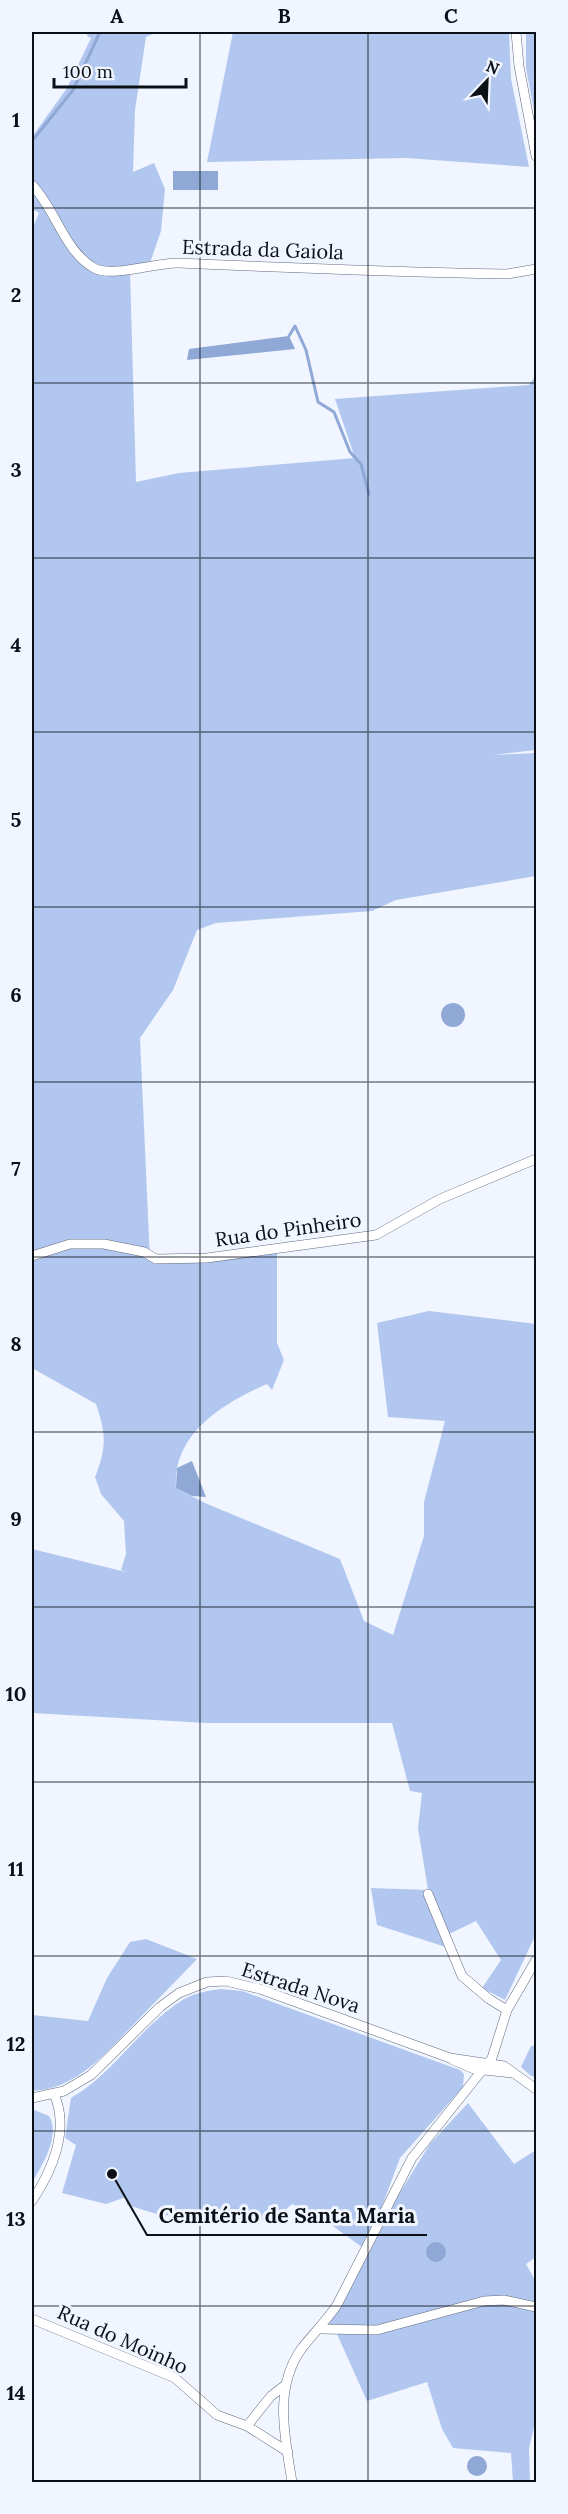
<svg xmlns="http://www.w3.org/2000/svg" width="568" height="2514" font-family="Lora,serif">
  <rect width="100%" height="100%" fill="#f0f5ff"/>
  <g fill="#b2c7ef">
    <path d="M88 32H182L155 33 146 37 135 110 133 172 154 163 165 189 161 231 150 263 130 271 136 482 179 473 355 458 335 399 529 385 536 375V750L493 755 536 753V876L396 900 372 911 216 923 197 930 173 990 140 1038 150 1260 277 1248V1343L284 1360 272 1390 267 1384C223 1403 172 1434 176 1488L205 1503 340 1559 364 1621 393 1635 424 1536V1502L445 1421 388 1417 377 1323 429 1311 536 1324V1934L505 2000 482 1988 501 1960 476 1921 445 1936 449 1948 377 1925 371 1888 428 1890 418 1828 422 1793 410 1791 392 1723H207L32 1713V1549L126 1572 121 1570 126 1554 124 1521 101 1494 95 1477C107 1447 106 1433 96 1404L32 1368V229L39 213 32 209V137L67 88 91 38 87 36Z"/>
    <polygon points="233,32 509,32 511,79 529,167 406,158 207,162"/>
    <polygon points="526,32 536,32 536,121 526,68"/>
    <path d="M146 1939 197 1959C177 1980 156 2001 136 2022 106 2052 78 2089 32 2091V2015L88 2021 107 1978 130 1942Z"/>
    <path d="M221 1989 242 1991 460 2070 464 2074 463 2087 400 2158 368 2244 430 2144 468 2103 514 2164 536 2150V2221L534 2223 536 2227V2257L526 2264 536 2282V2419L529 2448 530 2482H513L511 2453 453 2448 442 2429 427 2382 367 2401 337 2334 324 2326 366 2250 319 2216 292 2204 280 2215 263 2220 160 2215 127 2205 126 2197 106 2204 62 2193 76 2145 65 2138 71 2098C114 2073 139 2028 181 2001 193 1993 207 1991 221 1989Z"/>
    <polygon points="536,2045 536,2077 531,2076 521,2067 531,2046"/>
    <path d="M32 2109 49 2116C61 2136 42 2165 32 2183Z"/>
  </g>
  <g fill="#8fa8d6">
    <rect x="173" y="171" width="45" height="19"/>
    <polygon points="289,336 295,349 187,360 189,349"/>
    <circle cx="453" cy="1015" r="12"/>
    <polygon points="192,1461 206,1497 192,1496 176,1488 177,1468"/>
    <circle cx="436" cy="2252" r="10"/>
    <circle cx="477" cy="2466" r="10"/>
  </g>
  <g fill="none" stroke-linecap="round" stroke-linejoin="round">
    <g stroke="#8fa8d6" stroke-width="3">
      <polyline points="32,141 73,90 100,32"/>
      <polyline points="289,336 295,326 306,350 318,402 334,412 350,452 361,464 369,494"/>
    </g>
    <defs>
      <g id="minor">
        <polyline points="516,32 519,66 536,156"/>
        <path d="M32 185C55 208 64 251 94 268 112 278 157 262 179 263 289 268 398 272 507 274L536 269"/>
        <polyline points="32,1256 70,1244 104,1244 144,1252 156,1259 207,1258 376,1235 440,1199 536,1159"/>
        <polyline points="428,1894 462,1976 489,1999 507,2010"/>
        <polyline points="453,2060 474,2069 512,2073"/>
        <polyline points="32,2098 64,2091 91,2075 160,2007 179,1993 207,1982 226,1981 260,1989 450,2058 504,2066 536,2089"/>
        <path d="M32 2201C52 2171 70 2130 54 2094"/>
        <polyline points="32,2319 175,2378 217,2415 247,2426 288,2452"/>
        <polyline points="321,2329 377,2330 484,2301 504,2300 536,2307"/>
        <polyline points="247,2426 271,2396 284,2386"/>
        <path d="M292 2482C285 2437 273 2388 302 2348 314 2333 326 2321 337 2305L412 2158 492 2058 507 2010 536 1960"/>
      </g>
    </defs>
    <use href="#minor" stroke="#606a7f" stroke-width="10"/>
    <use href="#minor" stroke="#fff" stroke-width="9"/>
  </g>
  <path fill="none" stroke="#0b0f16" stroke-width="1.5" stroke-opacity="0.55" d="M200 32V2482M368 32V2482M32 208H536M32 383H536M32 558H536M32 732H536M32 907H536M32 1082H536M32 1257H536M32 1432H536M32 1607H536M32 1782H536M32 1956H536M32 2131H536M32 2306H536"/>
  <g text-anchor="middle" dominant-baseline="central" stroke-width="6" stroke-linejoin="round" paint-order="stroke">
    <g font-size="20" fill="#0b0f16" stroke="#f0f5ff">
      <text transform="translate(263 249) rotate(2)">Estrada da Gaiola</text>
      <text transform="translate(288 1229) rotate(-8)">Rua do Pinheiro</text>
      <text transform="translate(301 1987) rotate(18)">Estrada Nova</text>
      <text transform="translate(123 2339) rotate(24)">Rua do Moinho</text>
    </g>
  </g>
  <path fill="none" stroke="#0b0f16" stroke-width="2" d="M112 2174L147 2235H427"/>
  <circle fill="#0b0f16" stroke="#f0f5ff" stroke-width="2" cx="112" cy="2174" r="6"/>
  <g font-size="21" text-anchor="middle" font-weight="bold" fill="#0b0f16" stroke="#f0f5ff" stroke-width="6" stroke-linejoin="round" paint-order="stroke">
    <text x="287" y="2223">Cemitério de Santa Maria</text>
  </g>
  <rect width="568" height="2514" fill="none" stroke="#f0f5ff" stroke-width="66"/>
  <g transform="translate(487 81) rotate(23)" stroke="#f0f5ff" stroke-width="4.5" paint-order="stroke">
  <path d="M0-4.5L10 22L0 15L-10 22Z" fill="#0b0f16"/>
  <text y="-9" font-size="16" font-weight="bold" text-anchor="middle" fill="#0b0f16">N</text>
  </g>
  <path d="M54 78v9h132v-9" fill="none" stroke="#0b0f16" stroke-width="3"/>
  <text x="63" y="78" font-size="18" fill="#0b0f16" stroke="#f0f5ff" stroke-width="4.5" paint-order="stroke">100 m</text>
  <rect x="33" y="33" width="502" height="2448" fill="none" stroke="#0b0f16" stroke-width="2"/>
  <g font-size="20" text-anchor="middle" font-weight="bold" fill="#0b0f16">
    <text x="117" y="23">A</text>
    <text x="284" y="23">B</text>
    <text x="451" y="23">C</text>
    <text x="16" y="127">1</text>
    <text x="16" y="302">2</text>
    <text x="16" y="477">3</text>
    <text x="16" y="652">4</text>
    <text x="16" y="827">5</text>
    <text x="16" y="1002">6</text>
    <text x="16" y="1176">7</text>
    <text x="16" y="1351">8</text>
    <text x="16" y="1526">9</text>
    <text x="16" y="1701">10</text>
    <text x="16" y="1876">11</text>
    <text x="16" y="2051">12</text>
    <text x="16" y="2226">13</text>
    <text x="16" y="2400">14</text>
  </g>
</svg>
